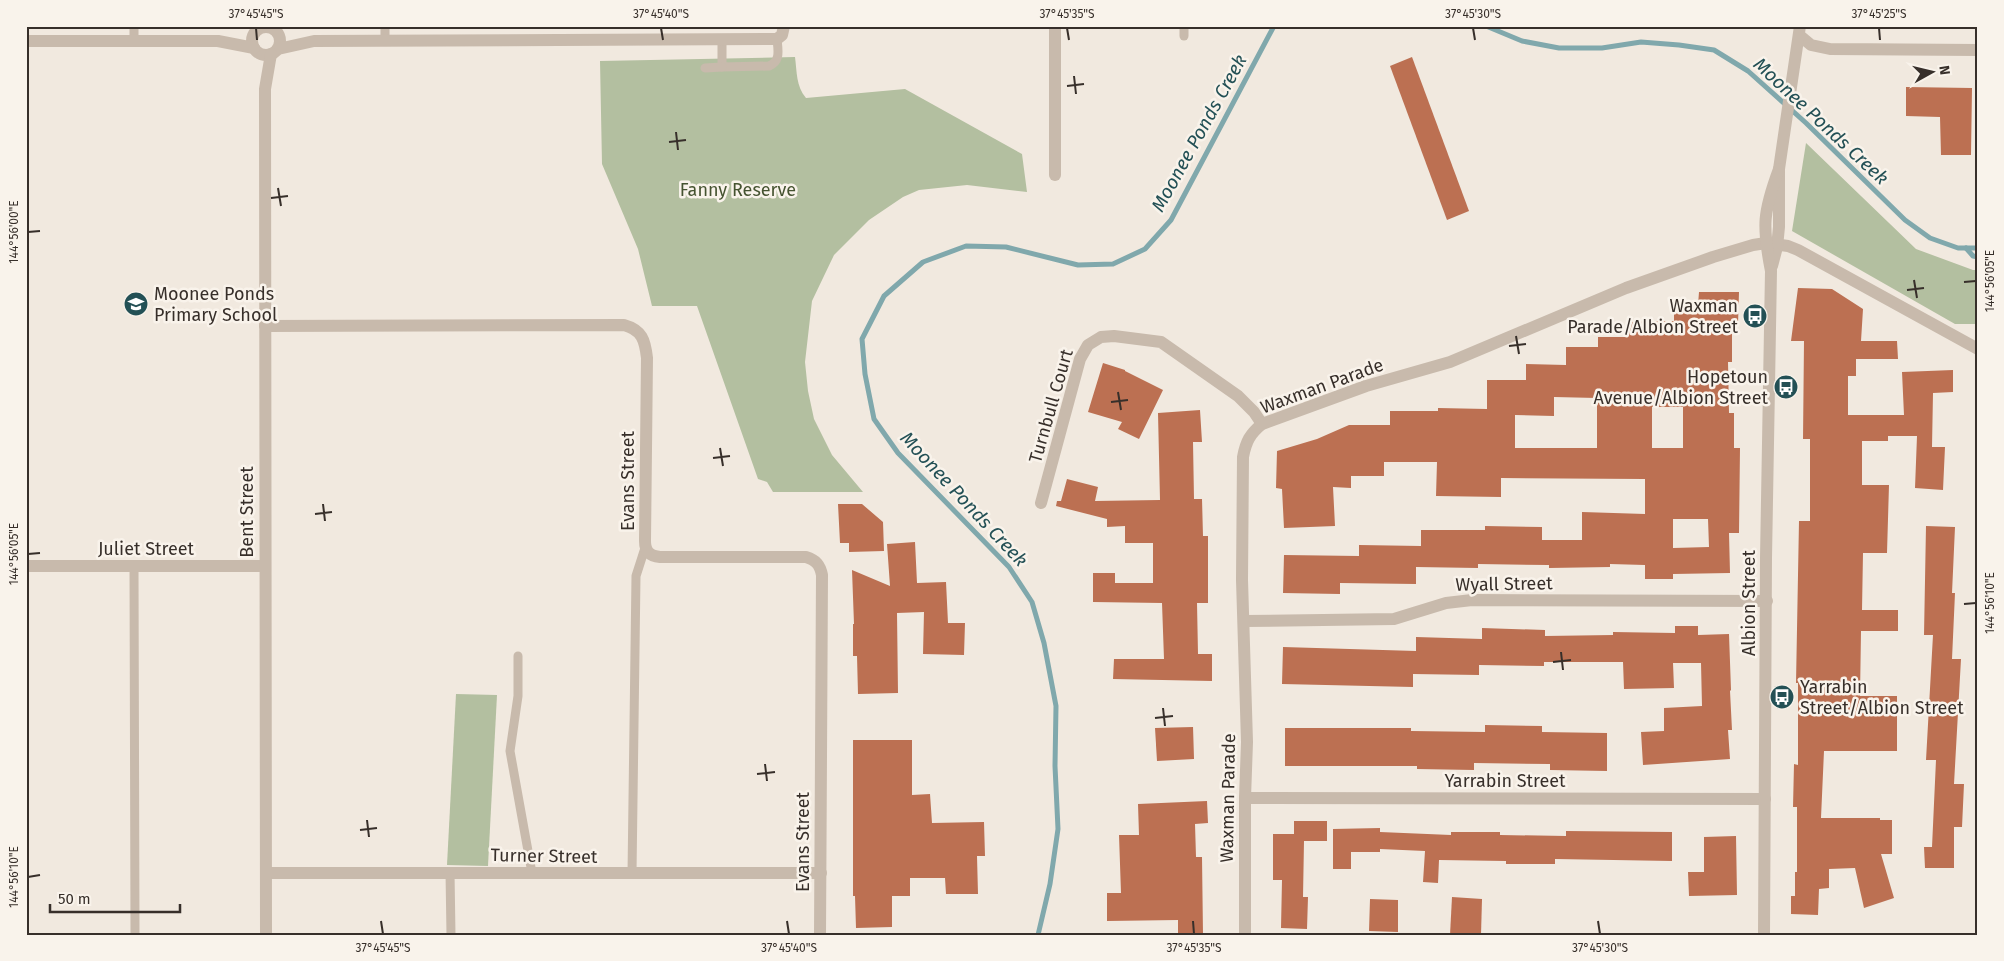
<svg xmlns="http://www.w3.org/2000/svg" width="2004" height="961" font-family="'Fira Sans',sans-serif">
  <rect width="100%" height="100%" fill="#f1e9df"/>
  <g fill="#b3bfa0">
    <path d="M795 57C797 72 796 86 806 98L905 89 1022 154 1027 192 967 185 919 190 903 197 869 220 834 255 812 301 805 362 808 391 814 419 832 455 863 492H773L767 482 758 479 697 306H652L638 249 602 164 600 61Z"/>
    <polygon points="1806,143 1916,249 1973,270 1978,270 1978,324 1955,324 1792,231"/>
    <polygon points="456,694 497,695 488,866 447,865"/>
  </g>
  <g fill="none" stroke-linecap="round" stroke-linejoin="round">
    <g stroke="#80a8ac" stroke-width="5">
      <polyline points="1486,26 1522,41 1559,48 1602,48 1641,42 1679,45 1714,50 1748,71 1806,123 1905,220 1930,238 1958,248 1978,248"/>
      <polyline points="1966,248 1973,256 1978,257"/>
      <polyline points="1038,935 1050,884 1058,829 1055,766 1056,706 1044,643 1032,602 1009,567 898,453 874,419 865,374 862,339 884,296 923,262 966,246 1006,247 1078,265 1113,264 1145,249 1171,220 1274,26"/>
    </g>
  </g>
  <g fill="#bc7052" fill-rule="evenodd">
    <polygon points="1412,57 1469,211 1447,220 1390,66"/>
    <polygon points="1906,87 1972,88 1971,155 1941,155 1940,117 1906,116"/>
    <polygon points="1798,288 1832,289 1863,309 1861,341 1897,341 1898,359 1856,359 1856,376 1848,376 1848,415 1904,415 1902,372 1953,370 1953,392 1933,393 1932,447 1945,447 1943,490 1915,488 1917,436 1888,436 1888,441 1862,441 1862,485 1889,485 1887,553 1863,553 1862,610 1898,610 1898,631 1861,631 1860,696 1897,696 1897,751 1824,751 1821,818 1880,818 1880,820 1892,820 1892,854 1881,854 1894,898 1864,908 1855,868 1829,869 1829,888 1819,889 1818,915 1791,914 1791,896 1795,896 1795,872 1797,872 1797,807 1793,807 1794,764 1798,765 1798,683 1796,683 1799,521 1810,521 1810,439 1803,439 1804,341 1791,341"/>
    <path d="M1699 292H1739L1738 324H1732V362H1728L1729 413H1734V448H1740L1739 533H1729L1730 573 1673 574V579H1645V565L1610 564V567L1549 568V565L1478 564V568L1416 567V584L1340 583V594L1283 593 1284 555 1359 556V545L1421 546V530H1485V526L1542 527V540H1582V512L1645 514V479L1501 478V497L1436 496 1437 462H1384V476H1351V488L1333 487 1335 526 1284 528 1282 489 1276 488 1277 451 1317 439 1349 425H1390V411H1438V408L1487 409V380H1526V364L1566 365V347H1598V337H1627V322L1674 321V305H1698ZM1554 397 1597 398V448H1515V415L1554 416ZM1652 407H1683V448H1652ZM1673 519H1708L1709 547 1673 548Z"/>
    <polygon points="1103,363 1125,370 1125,371 1163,390 1139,439 1118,429 1122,422 1088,412"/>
    <polygon points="1200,410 1202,442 1193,442 1194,499 1202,499 1203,536 1208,536 1208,603 1197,603 1198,654 1212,654 1212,681 1113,679 1114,659 1164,659 1162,603 1093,602 1093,573 1115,573 1115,583 1153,583 1153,543 1125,543 1125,526 1107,527 1107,519 1056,506 1057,501 1061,501 1067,479 1098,487 1095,501 1160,500 1158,413"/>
    <polygon points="838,504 862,504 883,522 884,551 849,552 849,543 840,543"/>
    <polygon points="1926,526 1955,527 1952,593 1955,593 1952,659 1961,659 1954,784 1964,784 1962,827 1954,827 1954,868 1925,868 1924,847 1932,847 1936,760 1926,760 1933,635 1924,635"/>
    <polygon points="915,542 917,583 946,582 948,623 965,623 964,655 923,654 924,612 897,613 898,693 858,694 857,656 853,656 853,624 854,624 852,570 890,586 887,544"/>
    <polygon points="1675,626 1698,626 1698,635 1729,634 1731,690 1730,691 1732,730 1728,730 1730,759 1643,765 1641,732 1664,731 1664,708 1702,706 1701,663 1673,663 1674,688 1624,689 1623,662 1544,662 1544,666 1479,665 1479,675 1413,674 1413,687 1282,684 1283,647 1416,651 1416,637 1482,639 1482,628 1545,630 1545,636 1613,635 1613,632 1675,633"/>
    <polygon points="1485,725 1542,726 1542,732 1607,733 1607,771 1550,770 1550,764 1474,763 1474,770 1417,769 1417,766 1285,766 1285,728 1411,728 1411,731 1485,732"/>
    <polygon points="1193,727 1194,759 1157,761 1155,728"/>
    <polygon points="853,740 912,740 912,795 930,794 932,823 984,822 985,856 977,856 978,894 946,894 945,878 910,878 910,896 892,896 892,927 856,928 855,896 853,896"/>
    <polygon points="1207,801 1208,823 1195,824 1196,857 1202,857 1203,935 1178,935 1178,920 1107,921 1107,893 1121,893 1119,835 1139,835 1138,804"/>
    <polygon points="1294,821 1327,821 1327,841 1304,841 1303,897 1308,897 1307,929 1281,928 1282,880 1273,880 1273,834 1294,834"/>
    <polygon points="1380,828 1380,832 1451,835 1451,832 1500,832 1500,835 1566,836 1566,831 1672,832 1672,861 1555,859 1555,864 1506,864 1506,861 1439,860 1438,883 1423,882 1425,851 1380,849 1380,852 1351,852 1351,869 1333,869 1333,829"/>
    <polygon points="1736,836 1737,895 1689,896 1688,872 1704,872 1704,837"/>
    <polygon points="1452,897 1482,899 1481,935 1450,935"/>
    <polygon points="1370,899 1398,900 1398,932 1369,931"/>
  </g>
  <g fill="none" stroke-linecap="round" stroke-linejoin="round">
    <g stroke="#c8baac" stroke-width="9">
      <polyline points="1184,26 1184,36"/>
      <path d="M722 40V67L769 66C781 61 778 50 777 39"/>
      <polyline points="134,41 134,26"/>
      <polyline points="385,41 385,26"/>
      <polyline points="705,68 722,67"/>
      <polyline points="134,566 135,935"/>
      <polyline points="518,656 518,696 510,751 532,873"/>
      <polyline points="450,872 451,935"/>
      <polyline points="632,874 636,576 645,548"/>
    </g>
    <g stroke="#c8baac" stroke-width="12">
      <polyline points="1055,26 1055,175"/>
      <circle cx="266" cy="41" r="14"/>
      <polyline points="1799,35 1811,45 1830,49 1978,50"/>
      <polyline points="26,41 218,41 254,48"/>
      <polyline points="278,49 314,41 777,39 782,35 784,26"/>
      <path d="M265 326 624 325C642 330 645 340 647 358L645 541C645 551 649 556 660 557H806C816 560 820 565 822 575L820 935"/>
      <polyline points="1041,503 1080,359 1088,345 1101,337 1114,336 1161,342 1238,396 1254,412 1262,424"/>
      <polyline points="26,566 265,566"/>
      <polyline points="1244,621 1394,619 1446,603 1472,600 1767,601"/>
      <polyline points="1245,798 1765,799"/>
      <polyline points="267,873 821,873"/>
      <polyline points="266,935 265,89 271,54"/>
      <path d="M1245 935V798L1247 742 1242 580 1243 457C1246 441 1250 434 1262 424L1366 386 1450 362 1626 288 1713 257 1753 245 1766 243 1788 246 1798 250 1978 349"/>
    </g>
    <g stroke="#c8baac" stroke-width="12">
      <polyline points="1772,266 1777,247 1779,227 1779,169 1800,26"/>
      <path d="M1764 935 1766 558 1771 271C1762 226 1763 212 1779 169"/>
    </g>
  </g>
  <path fill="none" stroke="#372f2a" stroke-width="2" d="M256 28 257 40M661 28 663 40M1067 28 1069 40M1473 28 1475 40M1879 28 1880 40M1074 76 1076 94M1067 86 1084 84M676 132 678 150M669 142 686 140M278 188 281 206M271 198 288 196M28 232 40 231M1914 280 1917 298M1964 282 1976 281M1907 290 1924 288M1516 336 1519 354M1509 346 1526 344M1118 392 1121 410M1111 402 1128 400M720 448 723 466M713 458 730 456M323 504 325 521M315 514 332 512M28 554 40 553M1964 604 1976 603M1561 652 1563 670M1553 662 1571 660M1163 708 1165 726M1155 718 1173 716M765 764 767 781M757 774 775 772M367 820 369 837M360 830 377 828M28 877 40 875M381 921 383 934M787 921 789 934M1193 921 1194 934M1598 921 1600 934"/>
  <defs>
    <symbol id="school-disc" viewBox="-11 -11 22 22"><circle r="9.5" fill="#235055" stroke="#f9f3eb"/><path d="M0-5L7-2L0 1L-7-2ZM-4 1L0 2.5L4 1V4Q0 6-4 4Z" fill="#fff"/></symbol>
    <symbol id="bus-disc" viewBox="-11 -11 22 22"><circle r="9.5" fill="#235055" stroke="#f9f3eb"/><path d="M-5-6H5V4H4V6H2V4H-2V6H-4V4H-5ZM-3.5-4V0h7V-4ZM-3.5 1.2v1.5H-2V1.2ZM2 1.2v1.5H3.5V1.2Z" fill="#fff"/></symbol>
  </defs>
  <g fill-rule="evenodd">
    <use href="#school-disc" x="122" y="290" width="28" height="28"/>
    <use href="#bus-disc" x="1741" y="302" width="28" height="28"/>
    <use href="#bus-disc" x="1772" y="373" width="28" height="28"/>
    <use href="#bus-disc" x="1768" y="683" width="28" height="28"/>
  </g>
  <g text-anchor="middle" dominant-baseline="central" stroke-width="5" stroke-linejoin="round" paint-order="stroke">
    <g font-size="18" fill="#455330" stroke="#f9f3eb">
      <text x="738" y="190">Fanny Reserve</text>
    </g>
    <g font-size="18" fill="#372f2a" stroke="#f9f3eb" text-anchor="start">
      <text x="154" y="294">Moonee Ponds<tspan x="154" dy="21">Primary School</tspan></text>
      <text x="1738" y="306" text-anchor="end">Waxman<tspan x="1738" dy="21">Parade/Albion Street</tspan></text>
      <text x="1768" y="377" text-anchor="end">Hopetoun<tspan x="1768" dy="21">Avenue/Albion Street</tspan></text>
      <text x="1800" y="687">Yarrabin<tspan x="1800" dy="21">Street/Albion Street</tspan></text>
    </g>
    <g font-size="18" fill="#372f2a" stroke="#f9f3eb">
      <text transform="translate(1322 386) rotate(-20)">Waxman Parade</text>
      <text transform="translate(1051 406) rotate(-74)">Turnbull Court</text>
      <text transform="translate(628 481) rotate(-90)">Evans Street</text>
      <text transform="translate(247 512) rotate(-90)">Bent Street</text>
      <text x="146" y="549">Juliet Street</text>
      <text transform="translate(1504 584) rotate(-1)">Wyall Street</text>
      <text transform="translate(1749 603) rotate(-90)">Albion Street</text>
      <text x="1505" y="781">Yarrabin Street</text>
      <text transform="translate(1228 798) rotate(-89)">Waxman Parade</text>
      <text transform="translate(803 842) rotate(-90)">Evans Street</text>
      <text transform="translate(544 856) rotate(1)">Turner Street</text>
    </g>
    <g font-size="19" font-style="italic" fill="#235055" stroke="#f9f3eb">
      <text transform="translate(1821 121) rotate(43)">Moonee Ponds Creek</text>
      <text transform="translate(1199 133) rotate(-61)">Moonee Ponds Creek</text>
      <text transform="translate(964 499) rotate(47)">Moonee Ponds Creek</text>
    </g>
  </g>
  <rect width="2004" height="961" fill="none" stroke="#f9f3eb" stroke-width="55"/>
  <g transform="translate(1932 72) rotate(82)" stroke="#f9f3eb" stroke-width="4" paint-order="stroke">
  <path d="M0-4L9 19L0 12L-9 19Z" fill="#372f2a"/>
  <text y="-8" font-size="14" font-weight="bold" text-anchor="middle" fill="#372f2a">N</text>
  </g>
  <path d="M50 904v8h130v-8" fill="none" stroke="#372f2a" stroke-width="2.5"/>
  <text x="58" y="904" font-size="15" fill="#372f2a" stroke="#f9f3eb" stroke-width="4" paint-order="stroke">50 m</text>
  <rect x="28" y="28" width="1948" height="906" fill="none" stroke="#372f2a" stroke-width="2"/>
  <g font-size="12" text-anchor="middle" fill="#372f2a">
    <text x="256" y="18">37°45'45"S</text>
    <text x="661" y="18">37°45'40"S</text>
    <text x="1067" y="18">37°45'35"S</text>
    <text x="1473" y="18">37°45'30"S</text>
    <text x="1879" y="18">37°45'25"S</text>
    <text transform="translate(14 232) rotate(-90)" y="4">144°56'00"E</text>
    <text transform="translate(1990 281) rotate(-90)" y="4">144°56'05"E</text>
    <text transform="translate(14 554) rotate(-90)" y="4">144°56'05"E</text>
    <text transform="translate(1990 603) rotate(-90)" y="4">144°56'10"E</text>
    <text transform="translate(14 877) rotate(-90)" y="4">144°56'10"E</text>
    <text x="383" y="952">37°45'45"S</text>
    <text x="789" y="952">37°45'40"S</text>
    <text x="1194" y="952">37°45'35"S</text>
    <text x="1600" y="952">37°45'30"S</text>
  </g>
</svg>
